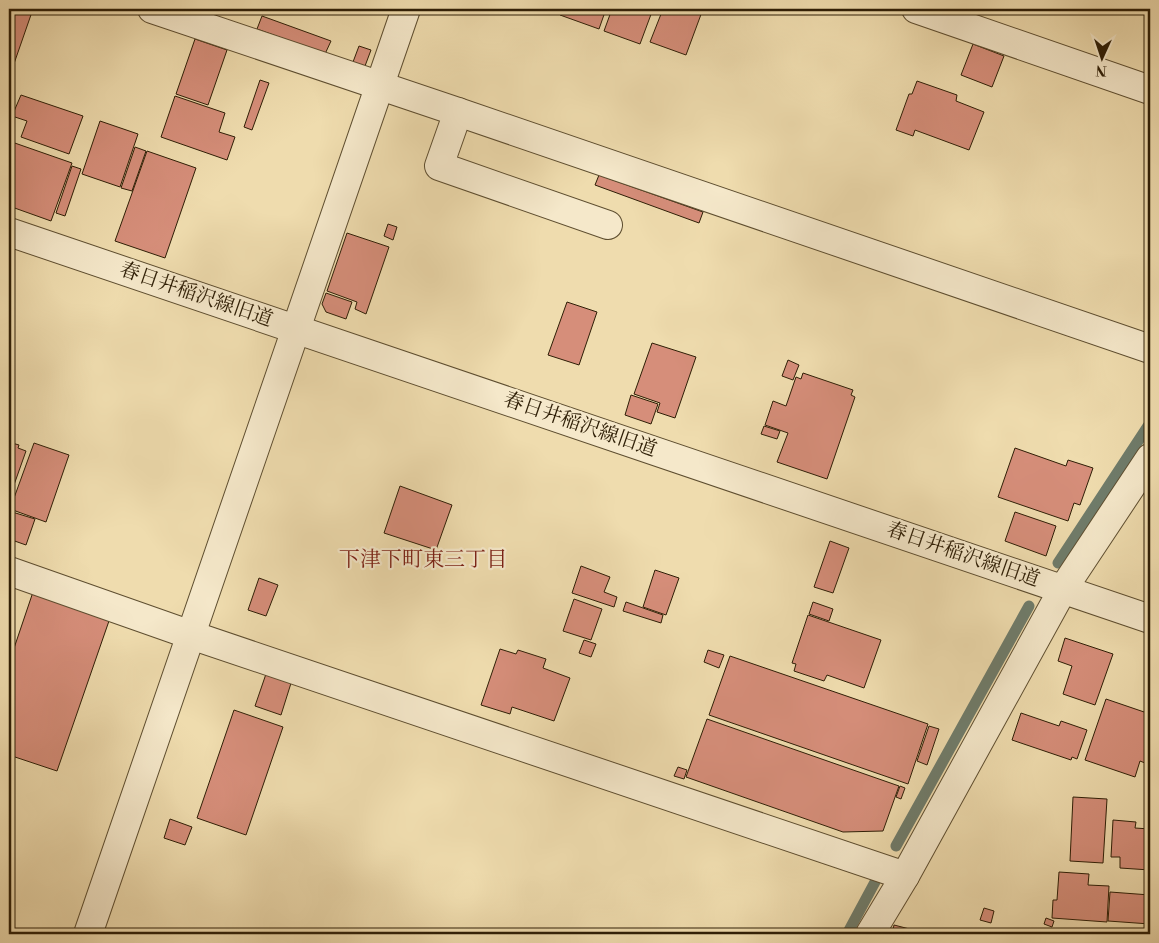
<svg xmlns="http://www.w3.org/2000/svg" width="1159" height="943" font-family="'Libre Bodoni','Noto Serif JP',serif">
  <rect width="100%" height="100%" fill="#efdcae"/>
  <filter id="stains"><feTurbulence type="fractalNoise" baseFrequency=".004" numOctaves="4"/><feColorMatrix values="0 0 0 0 .2 0 0 0 0 .09 0 0 0 0 .02 0 0 0 .5 -.17"/></filter>
  <radialGradient id="worn" r=".72"><stop offset=".6" stop-color="#630" stop-opacity="0"/><stop offset="1" stop-color="#630" stop-opacity=".3"/></radialGradient>
  <g fill="none" stroke-linecap="round" stroke-linejoin="round">
    <g stroke="#6f7c6b" stroke-width="11">
      <polyline points="1058,563 1150,423"/>
      <polyline points="896,846 1029,606"/>
      <polyline points="847,934 875,882"/>
    </g>
  </g>
  <g fill="#d68e7a" stroke="#2e1e06">
    <polygon points="9,9 33,9 9,78"/>
    <polygon points="539,9 557,9 555,14"/>
    <polygon points="562,9 606,9 599,29 560,15"/>
    <polygon points="612,9 653,9 640,44 604,31"/>
    <polygon points="663,9 703,9 686,55 650,42"/>
    <polygon points="262,16 331,41 325,54 257,29"/>
    <polygon points="195,39 227,50 208,105 176,94"/>
    <polygon points="973,44 1004,56 992,87 961,75"/>
    <polygon points="359,46 371,50 365,66 353,62"/>
    <polygon points="260,80 269,83 252,130 244,127"/>
    <polygon points="917,81 957,95 956,101 984,112 969,150 915,130 913,136 896,130 909,94 912,94"/>
    <polygon points="21,95 83,116 69,154 21,137 27,121 12,116"/>
    <polygon points="175,96 225,113 219,132 235,137 227,160 161,137"/>
    <polygon points="100,121 138,134 120,187 82,174"/>
    <polygon points="9,141 72,163 51,221 9,206"/>
    <polygon points="135,147 146,151 132,191 121,188"/>
    <polygon points="147,151 196,168 165,258 115,241"/>
    <polygon points="72,166 81,169 65,216 56,213"/>
    <polygon points="599,175 703,212 699,223 595,185"/>
    <polygon points="388,224 397,227 393,240 384,236"/>
    <polygon points="347,233 389,247 366,314 355,309 357,302 327,291"/>
    <polygon points="326,293 352,302 346,319 326,312 322,304"/>
    <polygon points="567,302 597,312 579,365 548,355"/>
    <polygon points="652,343 696,357 675,418 657,412 660,403 634,394"/>
    <polygon points="788,360 799,365 793,380 782,376"/>
    <polygon points="803,373 853,390 851,395 855,397 827,479 777,462 788,433 765,425 773,401 786,406 796,377 801,379"/>
    <polygon points="631,395 658,404 651,424 625,415"/>
    <polygon points="764,426 780,431 777,439 761,434"/>
    <polygon points="9,437 14,438 12,443 19,445 18,448 26,451 9,499"/>
    <polygon points="34,443 69,455 46,522 10,509"/>
    <polygon points="1015,448 1066,466 1068,460 1093,468 1080,505 1074,503 1068,521 998,497"/>
    <polygon points="400,486 452,505 436,550 384,533"/>
    <polygon points="9,511 35,519 26,545 9,539"/>
    <polygon points="1015,512 1056,526 1046,556 1005,541"/>
    <polygon points="830,541 849,548 833,593 814,587"/>
    <polygon points="581,566 610,577 604,592 617,597 614,607 572,593"/>
    <polygon points="655,570 679,578 666,615 643,607"/>
    <polygon points="259,578 278,585 266,616 248,610"/>
    <polygon points="33,592 110,618 57,771 9,755 9,663"/>
    <polygon points="574,599 602,609 591,640 563,631"/>
    <polygon points="626,602 663,615 661,623 623,611"/>
    <polygon points="813,602 833,609 829,621 809,614"/>
    <polygon points="808,615 881,640 864,688 827,675 824,681 794,671 796,664 792,663"/>
    <polygon points="1065,638 1113,654 1095,705 1063,694 1072,666 1058,661"/>
    <polygon points="584,640 596,644 591,657 579,653"/>
    <polygon points="500,649 516,654 518,650 546,659 543,668 570,678 554,721 512,707 510,714 481,705"/>
    <polygon points="708,650 724,655 719,668 704,662"/>
    <polygon points="730,656 928,724 908,784 709,715"/>
    <polygon points="267,671 292,680 281,715 255,706"/>
    <polygon points="1106,699 1150,714 1150,765 1140,761 1135,777 1085,760"/>
    <polygon points="234,710 283,727 246,835 197,818"/>
    <polygon points="1021,713 1059,726 1061,721 1087,730 1077,759 1072,757 1071,760 1012,740"/>
    <polygon points="707,719 899,786 883,831 843,832 686,777"/>
    <polygon points="929,726 939,729 927,765 917,761"/>
    <polygon points="678,767 687,770 684,779 674,776"/>
    <polygon points="900,786 905,788 901,799 896,797"/>
    <polygon points="1073,797 1107,799 1103,863 1070,861"/>
    <polygon points="170,819 192,827 185,845 164,838"/>
    <polygon points="1113,820 1136,822 1135,828 1150,829 1150,870 1120,868 1120,857 1111,857"/>
    <polygon points="1059,872 1089,874 1088,885 1109,886 1107,922 1052,918 1053,900 1057,900"/>
    <polygon points="1110,892 1150,895 1150,924 1108,921"/>
    <polygon points="984,908 994,911 991,923 980,920"/>
    <polygon points="1046,918 1054,921 1052,927 1044,924"/>
    <polygon points="894,925 929,934 892,934"/>
  </g>
  <g fill="none" stroke-linecap="round" stroke-linejoin="round">
    <defs>
      <g id="minor">
        <polyline points="152,9 458,112 1150,349"/>
        <polyline points="916,9 1150,90"/>
        <polyline points="458,112 439,166 608,225"/>
        <polyline points="9,232 1150,619"/>
        <polyline points="9,571 191,635 905,876"/>
        <polyline points="88,934 406,9"/>
        <polyline points="870,934 905,876 1063,589 1150,458"/>
      </g>
    </defs>
    <use href="#minor" stroke="#5e4e30" stroke-width="30"/>
    <use href="#minor" stroke="#f5e8ca" stroke-width="28"/>
  </g>
  <g text-anchor="middle" dominant-baseline="central" stroke-width="4.5" stroke-linejoin="round" paint-order="stroke">
    <g font-size="20" fill="#2e1e06" stroke="#f5e8ca">
      <text transform="translate(196 295) rotate(19)">春日井稲沢線旧道</text>
      <text transform="translate(580 425) rotate(19)">春日井稲沢線旧道</text>
      <text transform="translate(963 555) rotate(19)">春日井稲沢線旧道</text>
    </g>
    <g font-size="21" fill="#7a1f14" stroke="#f5e8ca">
      <text x="423" y="560">下津下町東三丁目</text>
    </g>
  </g>
  <rect width="1159" height="943" fill="none" stroke="#efdcae" stroke-width="30"/>
  <rect x="10" y="10" width="1139" height="923" fill="none" stroke="#2e1e06" stroke-width="2.5"/>
  <rect x="15" y="15" width="1129" height="913" fill="none" stroke="#2e1e06"/>
  <g transform="translate(1102 58) rotate(183)" stroke="#f5e8ca" stroke-width="4" paint-order="stroke">
  <path d="M0-4L9 19L0 12L-9 19Z" fill="#2e1e06"/>
  <text y="-8" font-size="14" font-weight="bold" text-anchor="middle" fill="#2e1e06">N</text>
  </g>
  <rect width="100%" height="100%" filter="url(#stains)"/>
  <rect width="100%" height="100%" fill="url(#worn)"/>
</svg>
